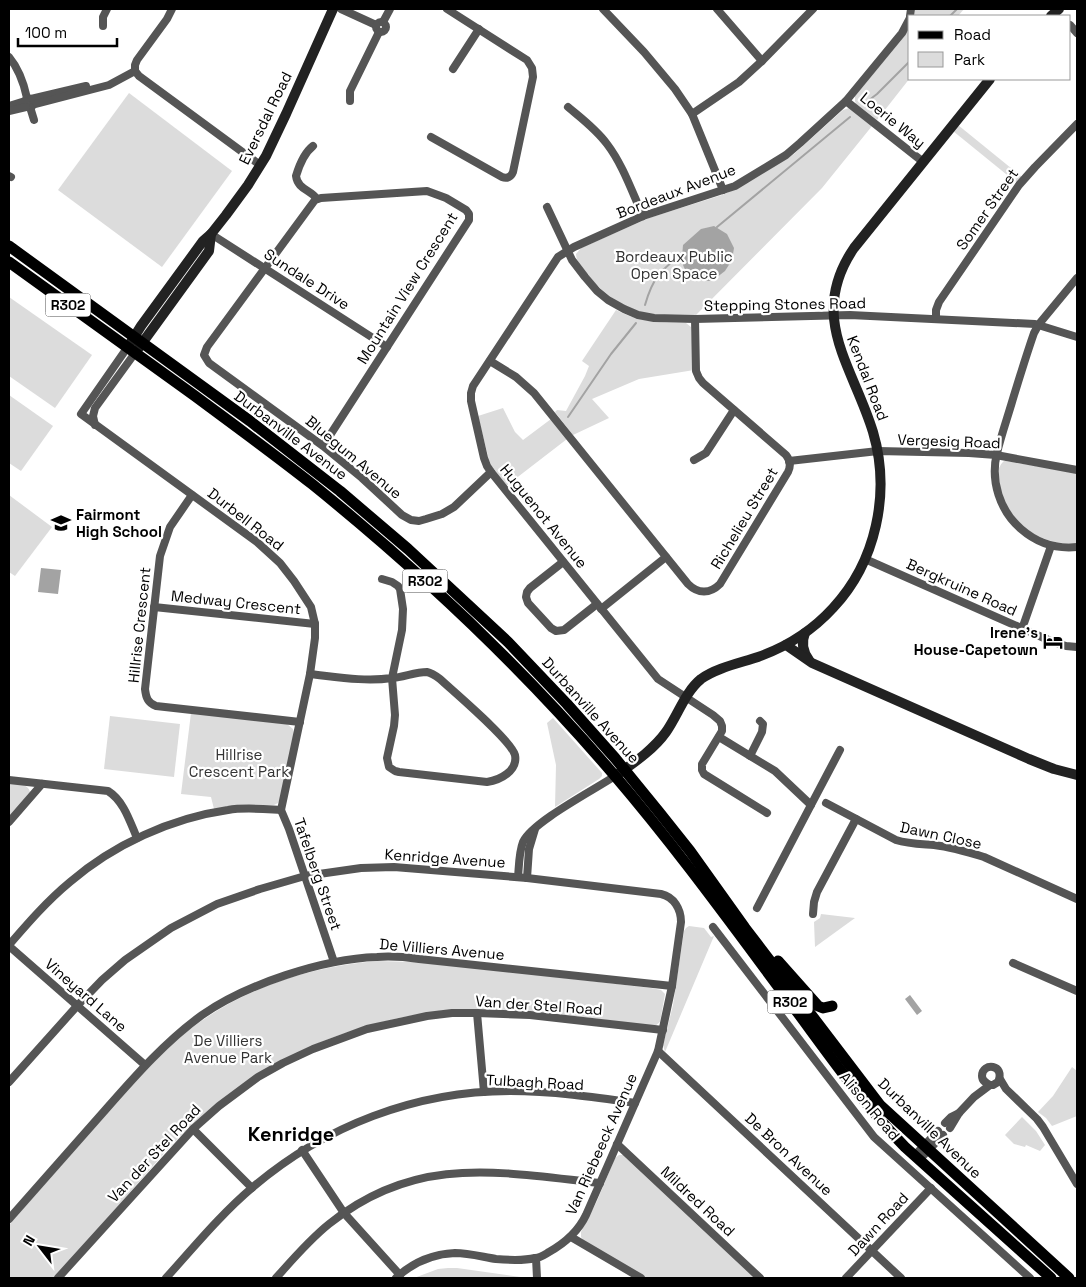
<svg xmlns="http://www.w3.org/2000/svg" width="1086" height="1287" font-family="'Space Grotesk',sans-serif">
  <rect width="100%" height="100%" fill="#fff"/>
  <g fill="#dcdcdc">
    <polygon points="915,9 964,9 958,16 914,16"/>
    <polygon points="910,27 910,78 877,120 856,104 855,101 855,96 903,38"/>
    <polygon points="129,93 232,171 162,267 58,190"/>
    <path d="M849 108 872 126 822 188 696 315C682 316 667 317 653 315 628 310 606 297 590 277 585 270 576 263 576 254L581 248 649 218 722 195 736 189 794 154 843 110Z"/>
    <polygon points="958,125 1022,177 1017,183 953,131"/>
    <polygon points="9,297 92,355 55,408 9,376"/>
    <path d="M616 310C641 323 659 322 686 323L691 327 694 370 639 379 592 399 609 418 573 435 555 412 557 410 566 411 585 376 589 366 582 361Z"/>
    <polygon points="9,395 53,426 21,471 9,463"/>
    <polygon points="503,408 515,432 523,440 551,419 567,439 506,486 492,467 489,460 478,416"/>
    <path d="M1004 461H1006L1077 473V543C1038 546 1006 522 999 483 998 475 997 467 1004 461Z"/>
    <polygon points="9,495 52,527 15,576 9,572"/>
    <polygon points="191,713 287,724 293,729 294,734 280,799 278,803 274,805 214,809 211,797 181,794"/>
    <polygon points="110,716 180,724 174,777 104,769"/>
    <polygon points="553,718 602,773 602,776 599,779 555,807 556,765 547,723"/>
    <path d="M9 783C17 784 28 783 30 792L9 818Z"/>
    <polygon points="821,914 855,918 815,947 814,922 820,918"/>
    <polygon points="689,926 704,928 711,937 714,936 665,1052 663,1045 673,1005 684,931 686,928"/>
    <path d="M378 961 413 962 451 965 651 988 661 990 665 994 660 1022 655 1026C592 1019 526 1007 462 1010 408 1012 354 1027 305 1049L190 1127 167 1150 55 1278H9V1225C39 1191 69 1157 99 1122 121 1097 144 1071 169 1047 226 994 301 967 378 961Z"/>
    <polygon points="1072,1067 1077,1071 1077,1116 1052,1126 1046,1118 1038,1112 1053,1096"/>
    <polygon points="1022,1117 1036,1131 1045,1145 1040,1151 1026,1145 1025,1147 1014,1144 1005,1135"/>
    <polygon points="619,1155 624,1155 755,1278 647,1278 584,1241 581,1237 581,1232 597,1201 615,1158"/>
    <polygon points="448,1268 457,1268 528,1278 414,1278 438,1269"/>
  </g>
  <g fill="#a3a3a3">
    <polygon points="714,226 727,234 734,248 732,260 725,271 712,281 697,281 687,274 683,265 682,257 683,245 701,229"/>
    <polygon points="41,568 61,570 58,594 38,592"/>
    <polygon points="910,995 922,1011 917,1015 905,999"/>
  </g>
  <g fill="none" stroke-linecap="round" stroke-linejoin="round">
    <g stroke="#a3a3a3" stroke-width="2">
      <polyline points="950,16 957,9"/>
      <polyline points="864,104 877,94 910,61"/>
      <polyline points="717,227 850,117"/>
      <path d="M645 305C653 277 660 271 682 254"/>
      <polyline points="568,417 611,354 636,323"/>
    </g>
    <g stroke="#555" stroke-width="8">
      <polyline points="341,9 376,25"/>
      <polyline points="603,9 644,52 675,89 692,114 723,190"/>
      <polyline points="717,9 762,61"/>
      <polyline points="910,16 911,9"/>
      <circle cx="381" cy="27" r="5"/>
      <polyline points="383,22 390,9"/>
      <polyline points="1070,25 1077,33"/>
      <polyline points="103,26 103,17 107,9"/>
      <path d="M9 57C19 69 24 84 27 98"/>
      <polyline points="453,69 479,29"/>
      <polyline points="135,71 139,76 260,165"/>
      <polyline points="135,71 135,65 137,60 167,19 172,9"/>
      <circle cx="29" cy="103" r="4.5"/>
      <polyline points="31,99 86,86"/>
      <polyline points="350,101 350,91 379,32"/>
      <polyline points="846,101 922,161"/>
      <polyline points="32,105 109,85 135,71"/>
      <polyline points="9,106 25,101"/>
      <polyline points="30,107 34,120"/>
      <path d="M568 107C581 118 596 129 607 144 623 165 632 192 643 216"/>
      <polyline points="9,111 26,107"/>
      <polyline points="692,114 739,82 762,61 813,9"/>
      <path d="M431 137 502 177C507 179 511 177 513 172L533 77 532 68 527 60 447 9"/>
      <path d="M313 146C304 153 299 166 296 176 298 190 310 189 317 199"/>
      <polyline points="9,176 11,177"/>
      <polyline points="547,207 572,260 585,277 597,291 608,300 624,309 638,315 654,318 695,319 850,315 1035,324 1077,337"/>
      <polyline points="211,234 387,347"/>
      <path d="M1077 278 1039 324 1034 333C1026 356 1019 379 1012 402 1007 419 1001 436 997 453 990 481 1000 511 1021 529 1037 543 1057 549 1077 547"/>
      <polyline points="936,319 936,310 939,302 1019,185 1035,167 1077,124"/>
      <polyline points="127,348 81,414 257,542 280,563 294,581 311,607 315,624 315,638 310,674 281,810"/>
      <path d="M490 361 516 377 534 393 688 584C698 594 710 594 720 584L788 472C791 466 790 460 786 455L703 383 699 378 696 371 695 319"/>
      <polyline points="95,425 93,416 95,408 135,353"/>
      <polyline points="323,446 469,220 469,214 466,210 446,198 427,191 321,198 315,200 207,347 204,355 209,363 323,446 362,478 402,515 411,520 419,521 426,519 442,514 454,507 491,472"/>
      <polyline points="694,460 706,453 734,410"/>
      <polyline points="789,461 878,451 969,453 996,455 1077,470"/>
      <path d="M192 495 170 527 160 556 145 689C146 698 148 703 156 706L300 722"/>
      <polyline points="865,559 1053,642 1066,646 1077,647"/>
      <polyline points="563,562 530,588 527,592 526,597 528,603 551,628 556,631 564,630 597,604"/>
      <polyline points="154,607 315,624"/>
      <polyline points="601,609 666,557"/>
      <polyline points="1022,629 1051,546"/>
      <path d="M310 674C337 677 365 682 392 678 404 677 415 672 427 672 432 673 436 676 440 679 454 692 511 740 515 755 518 771 500 780 487 782L399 772 395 771 389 767 387 758 394 726 395 715 392 678 402 630 403 609 400 589 398 586 392 582 382 579"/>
      <polyline points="719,737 775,771 811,805 840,750"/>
      <polyline points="750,756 762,732 763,724 760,721"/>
      <path d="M9 780 108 791C124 801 130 822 137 838"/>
      <path d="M826 803 896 840C908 844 921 844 934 845 951 847 968 852 984 857L1077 899"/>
      <polyline points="281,810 289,829 334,962"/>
      <polyline points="767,813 704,774 702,770 702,764 722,731 722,726 720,721 713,715 658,679 491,472 487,466 484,458 471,401 471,393 473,386 558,257 574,247 643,216 735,186 786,155 800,143 846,101 902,33 910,18"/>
      <polyline points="9,822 42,784"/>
      <path d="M518 877C519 866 519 852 523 842 532 822 594 790 615 776"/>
      <polyline points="527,878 529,849 535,829"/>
      <polyline points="757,908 811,805"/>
      <polyline points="813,914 814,902 817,892 856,819"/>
      <polyline points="713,927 874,1137 1030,1278"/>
      <path d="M9 945C28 923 47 901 70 882 113 845 171 818 228 810 245 807 264 809 281 810"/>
      <polyline points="9,946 145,1065"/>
      <polyline points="1013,963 1077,991"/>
      <polyline points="477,1013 484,1092"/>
      <polyline points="658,1051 901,1278"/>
      <polyline points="1000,1079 1006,1089 1037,1119 1043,1127 1077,1184"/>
      <path d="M9 1082 77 1006 102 980 125 960 171 928 217 904 260 889 305 876 361 868 394 867 527 878 661 894C674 897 681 909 681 922L672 986 658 1051 586 1215C578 1232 565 1243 549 1252 544 1255 540 1258 535 1258 523 1261 508 1260 496 1259 483 1257 469 1253 455 1253 433 1254 412 1263 396 1278"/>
      <polyline points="945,1123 951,1117 959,1113"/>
      <path d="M950 1128 959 1113 974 1097 990 1085H993L998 1082C1006 1064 982 1062 982 1076 982 1081 986 1083 990 1085"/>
      <polyline points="193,1129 252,1188"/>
      <polyline points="617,1144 760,1278"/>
      <polyline points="302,1150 344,1213 400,1275"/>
      <polyline points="915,1155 938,1131"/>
      <polyline points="919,1160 943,1135"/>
      <path d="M9 1219C42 1182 74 1145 107 1108 136 1075 166 1041 202 1015 247 984 322 959 377 957 391 956 405 957 419 959L672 986"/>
      <polyline points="571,1237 641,1278"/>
      <polyline points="536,1258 537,1278"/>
      <polyline points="58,1278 193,1129 219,1106 258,1077 283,1063 313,1049 367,1029 427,1016 452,1013 477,1013 530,1015 663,1030"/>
      <path d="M166 1278C194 1247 221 1214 253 1187 325 1126 415 1091 510 1091 552 1091 594 1097 635 1103"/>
      <path d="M276 1278C293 1259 309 1240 329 1224 416 1154 498 1172 600 1183"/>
      <polyline points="846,1278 931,1188"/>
    </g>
    <g stroke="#222" stroke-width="10">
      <polyline points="1051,16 1059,9"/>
      <polyline points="131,342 141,326 203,241 211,234 226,215 248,185 266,156 286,114 333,9"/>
      <polyline points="135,353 209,251 211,234"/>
      <path d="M805 633C801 643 803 652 809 660"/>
      <polyline points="786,645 812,663 1029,759 1054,769 1077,775"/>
      <path d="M618 774C635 762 654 749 666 732 678 715 685 692 701 679 716 668 740 663 758 657 786 647 812 631 833 608 876 562 891 493 873 432 853 366 807 317 854 248L990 79"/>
    </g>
    <g stroke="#000" stroke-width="11">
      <polyline points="9,246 250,421 340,491 408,549 508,642 567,704 615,758 659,812 690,851 745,928 880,1105 1069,1278"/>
      <path d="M9 262C71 307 133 351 195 396 234 425 274 454 312 484 421 572 524 669 615 776 680 852 738 933 798 1013 832 1059 865 1106 905 1147L1051 1278"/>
      <polyline points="778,961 818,1006 823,1008 832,1006"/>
    </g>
  </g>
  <defs>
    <symbol id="school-bare" viewBox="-9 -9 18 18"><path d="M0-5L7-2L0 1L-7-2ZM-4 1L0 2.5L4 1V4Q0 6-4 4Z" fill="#000" stroke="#fff" stroke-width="2.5" paint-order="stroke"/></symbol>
    <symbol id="hotel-bare" viewBox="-9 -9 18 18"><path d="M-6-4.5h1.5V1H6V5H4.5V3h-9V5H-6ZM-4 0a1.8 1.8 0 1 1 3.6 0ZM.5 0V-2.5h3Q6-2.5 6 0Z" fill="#000" stroke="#fff" stroke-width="2.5" paint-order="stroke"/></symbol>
  </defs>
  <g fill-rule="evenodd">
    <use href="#school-bare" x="47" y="509" width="28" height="28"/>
    <use href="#hotel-bare" x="1039" y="627" width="28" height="28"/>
  </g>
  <g text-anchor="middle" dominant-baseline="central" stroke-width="4.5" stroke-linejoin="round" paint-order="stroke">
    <g fill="#fff" stroke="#4c4c4c" stroke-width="1">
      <rect x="45.5" y="293.5" width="45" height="23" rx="4"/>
      <rect x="402.5" y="569.5" width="45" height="23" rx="4"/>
      <rect x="767.5" y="990.5" width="45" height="23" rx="4"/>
    </g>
    <g font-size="14" font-weight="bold" fill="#000">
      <text x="68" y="305">R302</text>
      <text x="425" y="581">R302</text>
      <text x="790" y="1002">R302</text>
    </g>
    <g font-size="15" fill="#000" stroke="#fff">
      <text transform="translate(265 118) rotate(-64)">Eversdal Road</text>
      <text transform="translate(893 120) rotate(39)">Loerie Way</text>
      <text transform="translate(676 191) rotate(-21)">Bordeaux Avenue</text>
      <text transform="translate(987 209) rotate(-55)">Somer Street</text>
      <text transform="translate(307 279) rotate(33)">Sundale Drive</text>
      <text transform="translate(407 288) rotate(-58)">Mountain View Crescent</text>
      <text transform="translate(785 304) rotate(-1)">Stepping Stones Road</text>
      <text transform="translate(868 378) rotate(69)">Kendal Road</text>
      <text transform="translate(291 435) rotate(37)">Durbanville Avenue</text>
      <text transform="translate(949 441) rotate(2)">Vergesig Road</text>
      <text transform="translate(354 457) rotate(40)">Bluegum Avenue</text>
      <text transform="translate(544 516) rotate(51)">Huguenot Avenue</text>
      <text transform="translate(744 518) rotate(-59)">Richelieu Street</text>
      <text transform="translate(246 519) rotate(38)">Durbell Road</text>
      <text transform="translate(962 587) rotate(24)">Bergkruine Road</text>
      <text transform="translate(236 602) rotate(6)">Medway Crescent</text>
      <text transform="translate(139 625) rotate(-84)">Hillrise Crescent</text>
      <text transform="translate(591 710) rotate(48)">Durbanville Avenue</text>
      <text transform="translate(941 835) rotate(12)">Dawn Close</text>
      <text transform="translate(445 858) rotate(4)">Kenridge Avenue</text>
      <text transform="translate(318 874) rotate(71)">Tafelberg Street</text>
      <text transform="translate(442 949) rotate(5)">De Villiers Avenue</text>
      <text transform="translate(86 995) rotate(41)">Vineyard Lane</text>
      <text transform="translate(539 1005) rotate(4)">Van der Stel Road</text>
      <text transform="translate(535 1082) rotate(3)">Tulbagh Road</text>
      <text transform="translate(870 1106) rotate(50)">Alison Road</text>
      <text transform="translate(930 1128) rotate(44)">Durbanville Avenue</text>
      <text transform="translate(601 1144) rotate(-66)">Van Riebeeck Avenue</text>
      <text transform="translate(154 1153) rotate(-47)">Van der Stel Road</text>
      <text transform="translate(789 1154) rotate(43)">De Bron Avenue</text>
      <text transform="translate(698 1201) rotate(43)">Mildred Road</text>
      <text transform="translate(878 1224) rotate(-47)">Dawn Road</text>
    </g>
    <g font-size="15" fill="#333" stroke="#fff">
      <text x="674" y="256">Bordeaux Public<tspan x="674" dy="17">Open Space</tspan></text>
      <text x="239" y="754">Hillrise<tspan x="239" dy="17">Crescent Park</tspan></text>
      <text x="228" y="1040">De Villiers<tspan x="228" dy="17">Avenue Park</tspan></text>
    </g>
    <g font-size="15" font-weight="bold" fill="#000" stroke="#fff" text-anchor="start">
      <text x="76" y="514">Fairmont<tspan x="76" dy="17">High School</tspan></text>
      <text x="1038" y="632" text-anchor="end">Irene's<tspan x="1038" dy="17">House-Capetown</tspan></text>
    </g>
    <g font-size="20" font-weight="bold" fill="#000" stroke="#fff">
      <text x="291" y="1134">Kenridge</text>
    </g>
  </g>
  <rect width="1086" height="1287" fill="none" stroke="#000000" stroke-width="20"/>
  <rect x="908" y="15" width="162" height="65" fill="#ffffff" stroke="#999999"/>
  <rect x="918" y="31" width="25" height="8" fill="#000000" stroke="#999999"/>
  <text x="954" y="40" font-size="15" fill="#000000">Road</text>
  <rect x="918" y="52" width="25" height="15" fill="#dcdcdc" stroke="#999999"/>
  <text x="954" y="65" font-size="15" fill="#000000">Park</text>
  <g transform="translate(40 1247) rotate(301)" stroke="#ffffff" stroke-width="4" paint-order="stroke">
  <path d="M0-4L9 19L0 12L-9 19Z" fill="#000000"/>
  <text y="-8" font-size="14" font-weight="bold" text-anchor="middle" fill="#000000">N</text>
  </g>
  <path d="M18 38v8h99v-8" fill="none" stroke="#000000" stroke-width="2.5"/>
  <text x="25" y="38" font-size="15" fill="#000000" stroke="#ffffff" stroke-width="4" paint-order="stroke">100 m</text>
</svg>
